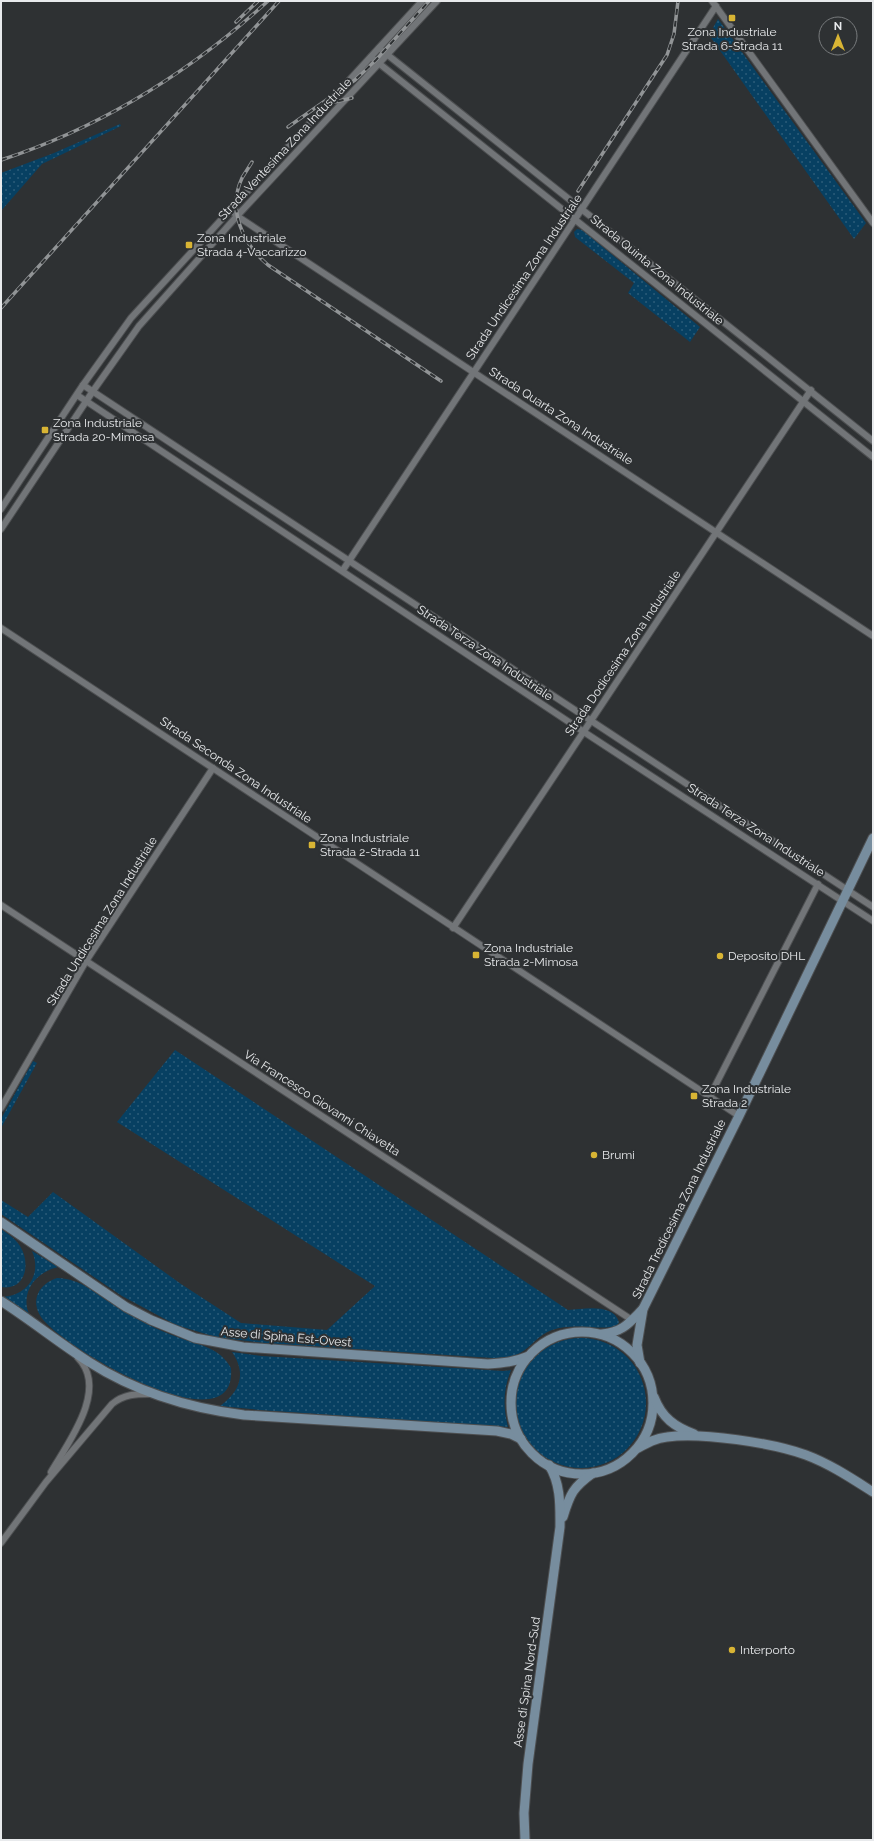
<svg xmlns="http://www.w3.org/2000/svg" width="874" height="1841" font-family="Raleway,sans-serif">
  <defs>
    <pattern id="grass-dots" width="8" height="8" patternUnits="userSpaceOnUse"><rect width="8" height="8" fill="#074062"/><path d="M2 2h.1M6 6h.1" fill="none" stroke="#2b5c79" stroke-width="1.8" stroke-linecap="round"/></pattern>
  </defs>
  <rect width="100%" height="100%" fill="#2e3133"/>
  <g fill="url(#grass-dots)">
    <polygon points="718,19 866,223 854,239 709,35"/>
    <polygon points="120,124 121,126 42,164 1,211 1,173 54,153"/>
    <polygon points="577,229 582,230 700,327 690,342 628,293 634,283 575,237 574,232"/>
    <path d="M175 1050 568 1310C584 1309 613 1303 619 1322L617 1326C596 1331 576 1322 552 1330 539 1334 531 1347 520 1353 511 1358 502 1358 493 1358L265 1343 216 1337 176 1325 122 1296 1 1214V1200L28 1217 53 1192 181 1284 241 1323 327 1330 375 1286 117 1122Z"/>
    <polygon points="33,1061 37,1063 1,1128 1,1119"/>
    <path d="M1 1229C8 1234 15 1238 20 1246 31 1263 26 1291 1 1287Z"/>
    <path d="M32 1251 58 1267C36 1272 20 1292 29 1314L3 1297C28 1295 42 1274 32 1251Z"/>
    <path d="M57 1278C82 1279 94 1293 114 1305 135 1318 156 1330 180 1338 200 1345 220 1348 231 1368 238 1451 61 1347 41 1317 30 1300 39 1284 57 1278Z"/>
    <circle cx="581" cy="1403" r="65"/>
    <path d="M232 1352 262 1356 503 1371 511 1370C503 1390 503 1407 508 1427L260 1410 220 1406C240 1391 247 1374 232 1352Z"/>
  </g>
  <g fill="none" stroke-linecap="round" stroke-linejoin="round">
    <defs>
      <g id="street">
        <polyline points="712,1 873,223"/>
        <polyline points="379,48 873,441"/>
        <polyline points="371,57 873,457"/>
        <polyline points="230,209 237,216 873,636"/>
        <polyline points="83,385 873,907"/>
        <polyline points="77,395 584,732 873,921"/>
        <polyline points="1,509 83,385 131,318 422,1"/>
        <polyline points="1,529 93,391 139,326 237,216 437,1"/>
        <polyline points="343,570 716,6"/>
        <polyline points="1,628 739,1116"/>
        <polyline points="1,905 632,1320"/>
        <polyline points="453,928 811,390"/>
        <polyline points="710,1096 818,884"/>
        <polyline points="1,1108 86,961 213,768"/>
        <path d="M51 1472C68 1443 109 1389 78 1358"/>
        <path d="M1 1543 46 1482 112 1404C124 1394 136 1394 150 1394"/>
      </g>
      <g id="secondary">
        <path d="M1 1222 126 1307 151 1320 195 1338 243 1347 488 1364C503 1363 515 1362 529 1356"/>
        <path d="M1 1301C31 1320 59 1343 89 1362 136 1392 188 1408 244 1415L497 1431 511 1434 521 1439"/>
        <circle cx="582" cy="1403" r="71"/>
        <path d="M602 1334C623 1332 629 1323 643 1309"/>
        <polyline points="640,1363 637,1345 643,1309 739,1116 873,838"/>
        <path d="M654 1397C662 1418 675 1427 694 1434"/>
        <path d="M638 1448C647 1443 656 1438 667 1437 701 1432 773 1443 806 1455 830 1464 851 1478 873 1492"/>
        <path d="M563 1517C570 1494 573 1487 593 1473"/>
        <path d="M525 1840 524 1813 528 1764 560 1527C560 1506 561 1484 549 1465"/>
      </g>
    </defs>
    <use href="#street" stroke="#4d4f51" stroke-width="8"/>
    <use href="#secondary" stroke="#4d4f51" stroke-width="11"/>
    <use href="#street" stroke="#727578" stroke-width="6"/>
    <use href="#secondary" stroke="#778d9e" stroke-width="9"/>
    <defs>
      <g id="rail">
        <polyline points="236,22 258,1"/>
        <polyline points="326,104 352,98"/>
        <polyline points="288,127 355,80 376,60 429,1"/>
        <path d="M1 160C102 127 190 72 268 1"/>
        <path d="M252 162C249 167 245 173 242 178 227 210 243 244 268 265L441 381"/>
        <polyline points="578,191 667,55 674,34 678,1"/>
        <polyline points="1,308 279,1"/>
      </g>
    </defs>
    <use href="#rail" stroke="#919496" stroke-width="3.5"/>
    <use href="#rail" stroke="#2e3133" stroke-width="2" stroke-dasharray="6" stroke-linecap="butt"/>
  </g>
  <g fill="#d8b434" stroke="#2e3133" stroke-width="1.5">
    <rect x="728" y="14" width="8" height="8" rx="2"/>
    <rect x="185" y="241" width="8" height="8" rx="2"/>
    <rect x="41" y="426" width="8" height="8" rx="2"/>
    <rect x="308" y="841" width="8" height="8" rx="2"/>
    <rect x="472" y="951" width="8" height="8" rx="2"/>
    <circle cx="720" cy="956" r="4"/>
    <rect x="690" y="1092" width="8" height="8" rx="2"/>
    <circle cx="594" cy="1155" r="4"/>
    <circle cx="732" cy="1650" r="4"/>
  </g>
  <g text-anchor="middle" dominant-baseline="central" stroke-width="4" stroke-linejoin="round" paint-order="stroke">
    <g font-size="12" fill="#e8eaec" stroke="#2e3133" text-anchor="start">
      <text x="732" y="32" text-anchor="middle">Zona Industriale<tspan x="732" dy="14">Strada 6-Strada 11</tspan></text>
      <text x="197" y="238">Zona Industriale<tspan x="197" dy="14">Strada 4-Vaccarizzo</tspan></text>
      <text x="53" y="423">Zona Industriale<tspan x="53" dy="14">Strada 20-Mimosa</tspan></text>
      <text x="320" y="838">Zona Industriale<tspan x="320" dy="14">Strada 2-Strada 11</tspan></text>
      <text x="484" y="948">Zona Industriale<tspan x="484" dy="14">Strada 2-Mimosa</tspan></text>
      <text x="728" y="956">Deposito DHL</text>
      <text x="702" y="1089">Zona Industriale<tspan x="702" dy="14">Strada 2</tspan></text>
      <text x="602" y="1155">Brumi</text>
      <text x="740" y="1650">Interporto</text>
    </g>
    <g font-size="12" fill="#e8eaec" stroke="#2e3133">
      <text transform="translate(285 149) rotate(-47)">Strada Ventesima Zona Industriale</text>
      <text transform="translate(657 270) rotate(39)">Strada Quinta Zona Industriale</text>
      <text transform="translate(524 277) rotate(-56)">Strada Undicesima Zona Industriale</text>
      <text transform="translate(561 416) rotate(33)">Strada Quarta Zona Industriale</text>
      <text transform="translate(485 653) rotate(34)">Strada Terza Zona Industriale</text>
      <text transform="translate(623 653) rotate(-56)">Strada Dodicesima Zona Industriale</text>
      <text transform="translate(236 770) rotate(34)">Strada Seconda Zona Industriale</text>
      <text transform="translate(756 830) rotate(33)">Strada Terza Zona Industriale</text>
      <text transform="translate(102 921) rotate(-58)">Strada Undicesima Zona Industriale</text>
      <text transform="translate(322 1103) rotate(33)">Via Francesco Giovanni Chiavetta</text>
      <text transform="translate(679 1209) rotate(-64)">Strada Tredicesima Zona Industriale</text>
      <text transform="translate(286 1337) rotate(5)">Asse di Spina Est-Ovest</text>
      <text transform="translate(527 1682) rotate(-82)">Asse di Spina Nord-Sud</text>
    </g>
  </g>
  <rect width="874" height="1841" fill="none" stroke="#e8eaec" stroke-width="4"/>
  <g transform="translate(838 36)"><circle r="19" fill="#2e3133" stroke="#787b7d"/>
  <path d="M0-3L7 15L0 10L-7 15Z" fill="#d8b434"/>
  <text y="-6" font-size="11" font-weight="bold" text-anchor="middle" fill="#e8eaec">N</text>
  </g>
</svg>
